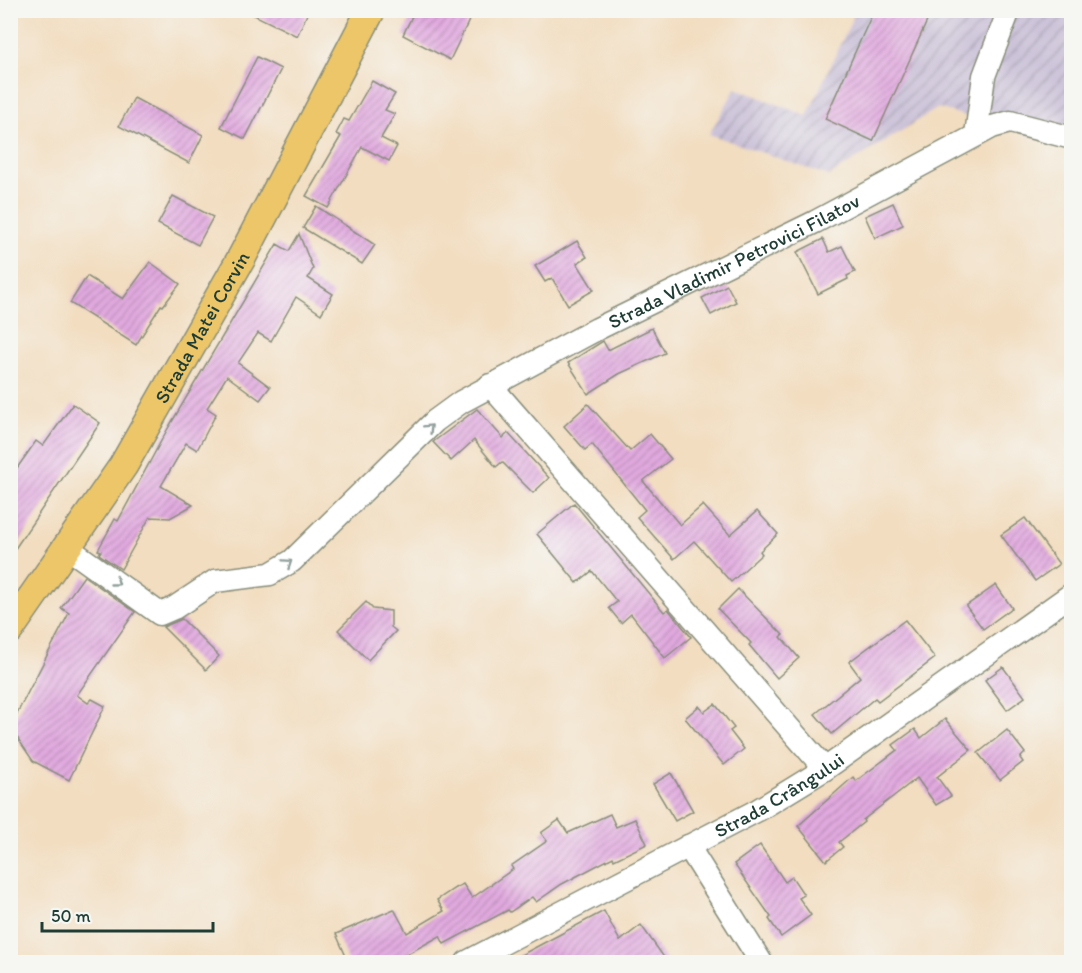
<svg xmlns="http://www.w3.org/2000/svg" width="1082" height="973" font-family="Itim,sans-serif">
  <defs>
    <pattern id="industrial-furrows" width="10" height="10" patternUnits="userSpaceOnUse" patternTransform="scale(1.5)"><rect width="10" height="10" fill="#c9bfd7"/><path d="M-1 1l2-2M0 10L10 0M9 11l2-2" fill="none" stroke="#a39caf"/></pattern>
    <pattern id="building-hatch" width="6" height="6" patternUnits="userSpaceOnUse" patternTransform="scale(1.5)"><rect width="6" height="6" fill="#e2aae0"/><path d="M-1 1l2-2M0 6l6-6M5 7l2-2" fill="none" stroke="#b78cb6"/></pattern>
  </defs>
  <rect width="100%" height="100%" fill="#f6f6f2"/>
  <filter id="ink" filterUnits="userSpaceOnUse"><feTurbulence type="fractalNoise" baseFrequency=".0167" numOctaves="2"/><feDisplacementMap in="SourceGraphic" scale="12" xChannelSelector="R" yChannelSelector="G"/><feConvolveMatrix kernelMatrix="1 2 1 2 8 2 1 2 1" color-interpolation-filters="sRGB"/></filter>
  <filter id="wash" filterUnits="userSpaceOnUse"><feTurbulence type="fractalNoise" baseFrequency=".008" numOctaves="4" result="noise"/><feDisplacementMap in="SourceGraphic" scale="24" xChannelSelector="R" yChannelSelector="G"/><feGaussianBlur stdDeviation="1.35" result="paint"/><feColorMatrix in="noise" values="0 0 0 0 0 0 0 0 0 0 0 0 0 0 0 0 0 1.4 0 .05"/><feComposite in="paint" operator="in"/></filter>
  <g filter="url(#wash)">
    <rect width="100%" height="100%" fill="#f2ddc0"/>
    <polygon fill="url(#industrial-furrows)" points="856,11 1071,11 1071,147 938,108 829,176 709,134 736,88 807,116"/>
    <g id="blocks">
      <g fill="url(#building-hatch)">
        <polygon points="244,10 309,10 297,36"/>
        <polygon points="415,10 474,10 450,60 403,35"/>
        <polygon points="874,10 932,10 873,141 825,119"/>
        <polygon points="257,57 281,69 245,139 221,127"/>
        <polygon points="372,81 395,94 385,110 395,114 381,138 397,146 389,161 362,147 328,208 306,196 341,136 336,134 344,119 349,121"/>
        <polygon points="134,98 203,135 189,163 119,126"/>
        <polygon points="173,196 213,217 198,245 158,224"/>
        <polygon points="893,203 903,225 875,238 865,216"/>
        <polygon points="316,206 375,245 362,264 303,228"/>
        <polygon points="299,234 313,269 308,278 333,294 321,314 296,297 271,341 258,333 238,363 270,387 260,400 227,376 207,408 216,414 197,450 186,443 161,486 193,505 170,518 150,517 121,569 99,554 101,551 98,550 115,519 118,521 167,430 277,244 289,251"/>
        <polygon points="823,239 829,252 842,246 855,272 847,276 848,279 818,294 797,252"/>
        <polygon points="577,241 587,257 577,263 594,290 568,305 552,278 545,282 535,266"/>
        <polygon points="150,262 180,284 163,306 161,305 136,345 70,303 87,276 123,299"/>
        <polygon points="727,285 736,302 711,315 702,298"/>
        <polygon points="652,328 665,353 619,374 588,394 568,363 603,341 608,350"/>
        <polygon points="73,404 100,423 10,556 10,478 36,441 43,446"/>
        <polygon points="588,404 630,451 650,434 671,459 643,481 680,525 703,505 730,535 757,511 778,534 760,551 762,554 731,582 694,541 674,559 637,517 645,510 592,444 585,450 564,426"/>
        <polygon points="477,409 503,438 508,433 549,478 533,493 502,462 496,467 474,440 451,461 433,442"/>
        <polygon points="574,503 664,612 668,609 691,637 665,658 631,614 621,623 609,608 617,602 592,571 577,583 537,534"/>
        <polygon points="1025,518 1059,564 1035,581 1001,535"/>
        <polygon points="84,576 135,612 77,695 88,703 92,699 105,706 69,780 33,761 10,727 69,613 61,608"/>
        <polygon points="996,585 1012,608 983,629 966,606"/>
        <polygon points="738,589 783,635 781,637 799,658 777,678 749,645 751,643 718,609"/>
        <polygon points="366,602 373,609 391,611 391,627 396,631 368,660 338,630"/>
        <polygon points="182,619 219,656 206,670 163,627"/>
        <polygon points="905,620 935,658 878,701 875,698 832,734 815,714 860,677 849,662"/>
        <polygon points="1003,667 1025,697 1007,710 985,680"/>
        <polygon points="715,704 734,728 730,731 744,749 724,765 685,718 699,706 704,712"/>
        <polygon points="945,719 971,750 937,777 951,796 936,805 917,778 863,820 864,822 839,842 843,847 826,861 798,826 853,777 856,781 897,750 893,745 915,729 921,738"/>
        <polygon points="1007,730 1025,753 1020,758 1023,762 1000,780 978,753"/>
        <polygon points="671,773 693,811 675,821 653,784"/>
        <polygon points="610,814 616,827 635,819 647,844 614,860 613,857 562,884 536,902 532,897 510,912 508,910 444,944 440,936 391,963 349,963 336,934 394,909 407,933 444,911 437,900 455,888 463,884 472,898 513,869 511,866 547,841 541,833 559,820 568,833"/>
        <polygon points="760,845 785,882 792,877 804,895 799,898 811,915 781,937 769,919 771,917 734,864"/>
        <polygon points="604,911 620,941 641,925 668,963 506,963"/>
      </g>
    </g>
  </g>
  <g filter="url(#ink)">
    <use href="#blocks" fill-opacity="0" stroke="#888d7a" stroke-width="1.5"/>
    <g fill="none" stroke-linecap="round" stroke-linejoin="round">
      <defs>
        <g id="minor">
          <polyline points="976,135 984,76 1009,10"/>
          <polyline points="490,385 825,769"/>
          <path id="s1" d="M68 548 160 614 174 608 215 581 270 574 292 561 435 421 461 402 597 329 815 222 992 127 1010 122 1072 138"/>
          <polyline points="688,846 761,962"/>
          <path id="s2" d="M467 962 758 810 825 769 1072 594"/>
        </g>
        <g id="major">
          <path id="s3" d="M10 629 123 466 242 257 371 10"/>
        </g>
      </defs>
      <use href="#minor" stroke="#888d7a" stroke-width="25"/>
      <use href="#major" stroke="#888d7a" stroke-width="31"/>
      <use href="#minor" stroke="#fff" stroke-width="22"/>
      <use href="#major" stroke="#ecc669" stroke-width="28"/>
    </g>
    <defs><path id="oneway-chevron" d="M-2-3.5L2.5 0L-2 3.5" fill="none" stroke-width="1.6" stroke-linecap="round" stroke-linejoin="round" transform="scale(1.5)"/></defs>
    <g stroke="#8f9e9a">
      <use href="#oneway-chevron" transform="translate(429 428) rotate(-45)"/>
      <use href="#oneway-chevron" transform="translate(288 563) rotate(-34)"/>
      <use href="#oneway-chevron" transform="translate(116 582) rotate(36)"/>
    </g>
  </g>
  <g text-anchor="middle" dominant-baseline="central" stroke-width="6" stroke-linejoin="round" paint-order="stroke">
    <g font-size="20" fill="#1f3d34" stroke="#f6f6f2">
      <text stroke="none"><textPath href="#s1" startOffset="798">Strada Vladimir Petrovici Filatov</textPath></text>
      <text stroke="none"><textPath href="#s3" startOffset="358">Strada Matei Corvin</textPath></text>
      <text stroke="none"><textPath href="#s2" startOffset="354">Strada Crângului</textPath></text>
    </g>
  </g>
  <rect width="1082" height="973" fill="none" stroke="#f6f6f2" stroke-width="36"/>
  <path d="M42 922v9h171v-9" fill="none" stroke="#1f3d34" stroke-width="3"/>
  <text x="51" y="922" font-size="18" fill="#1f3d34" stroke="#f6f6f2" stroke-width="4.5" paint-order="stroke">50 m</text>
</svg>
